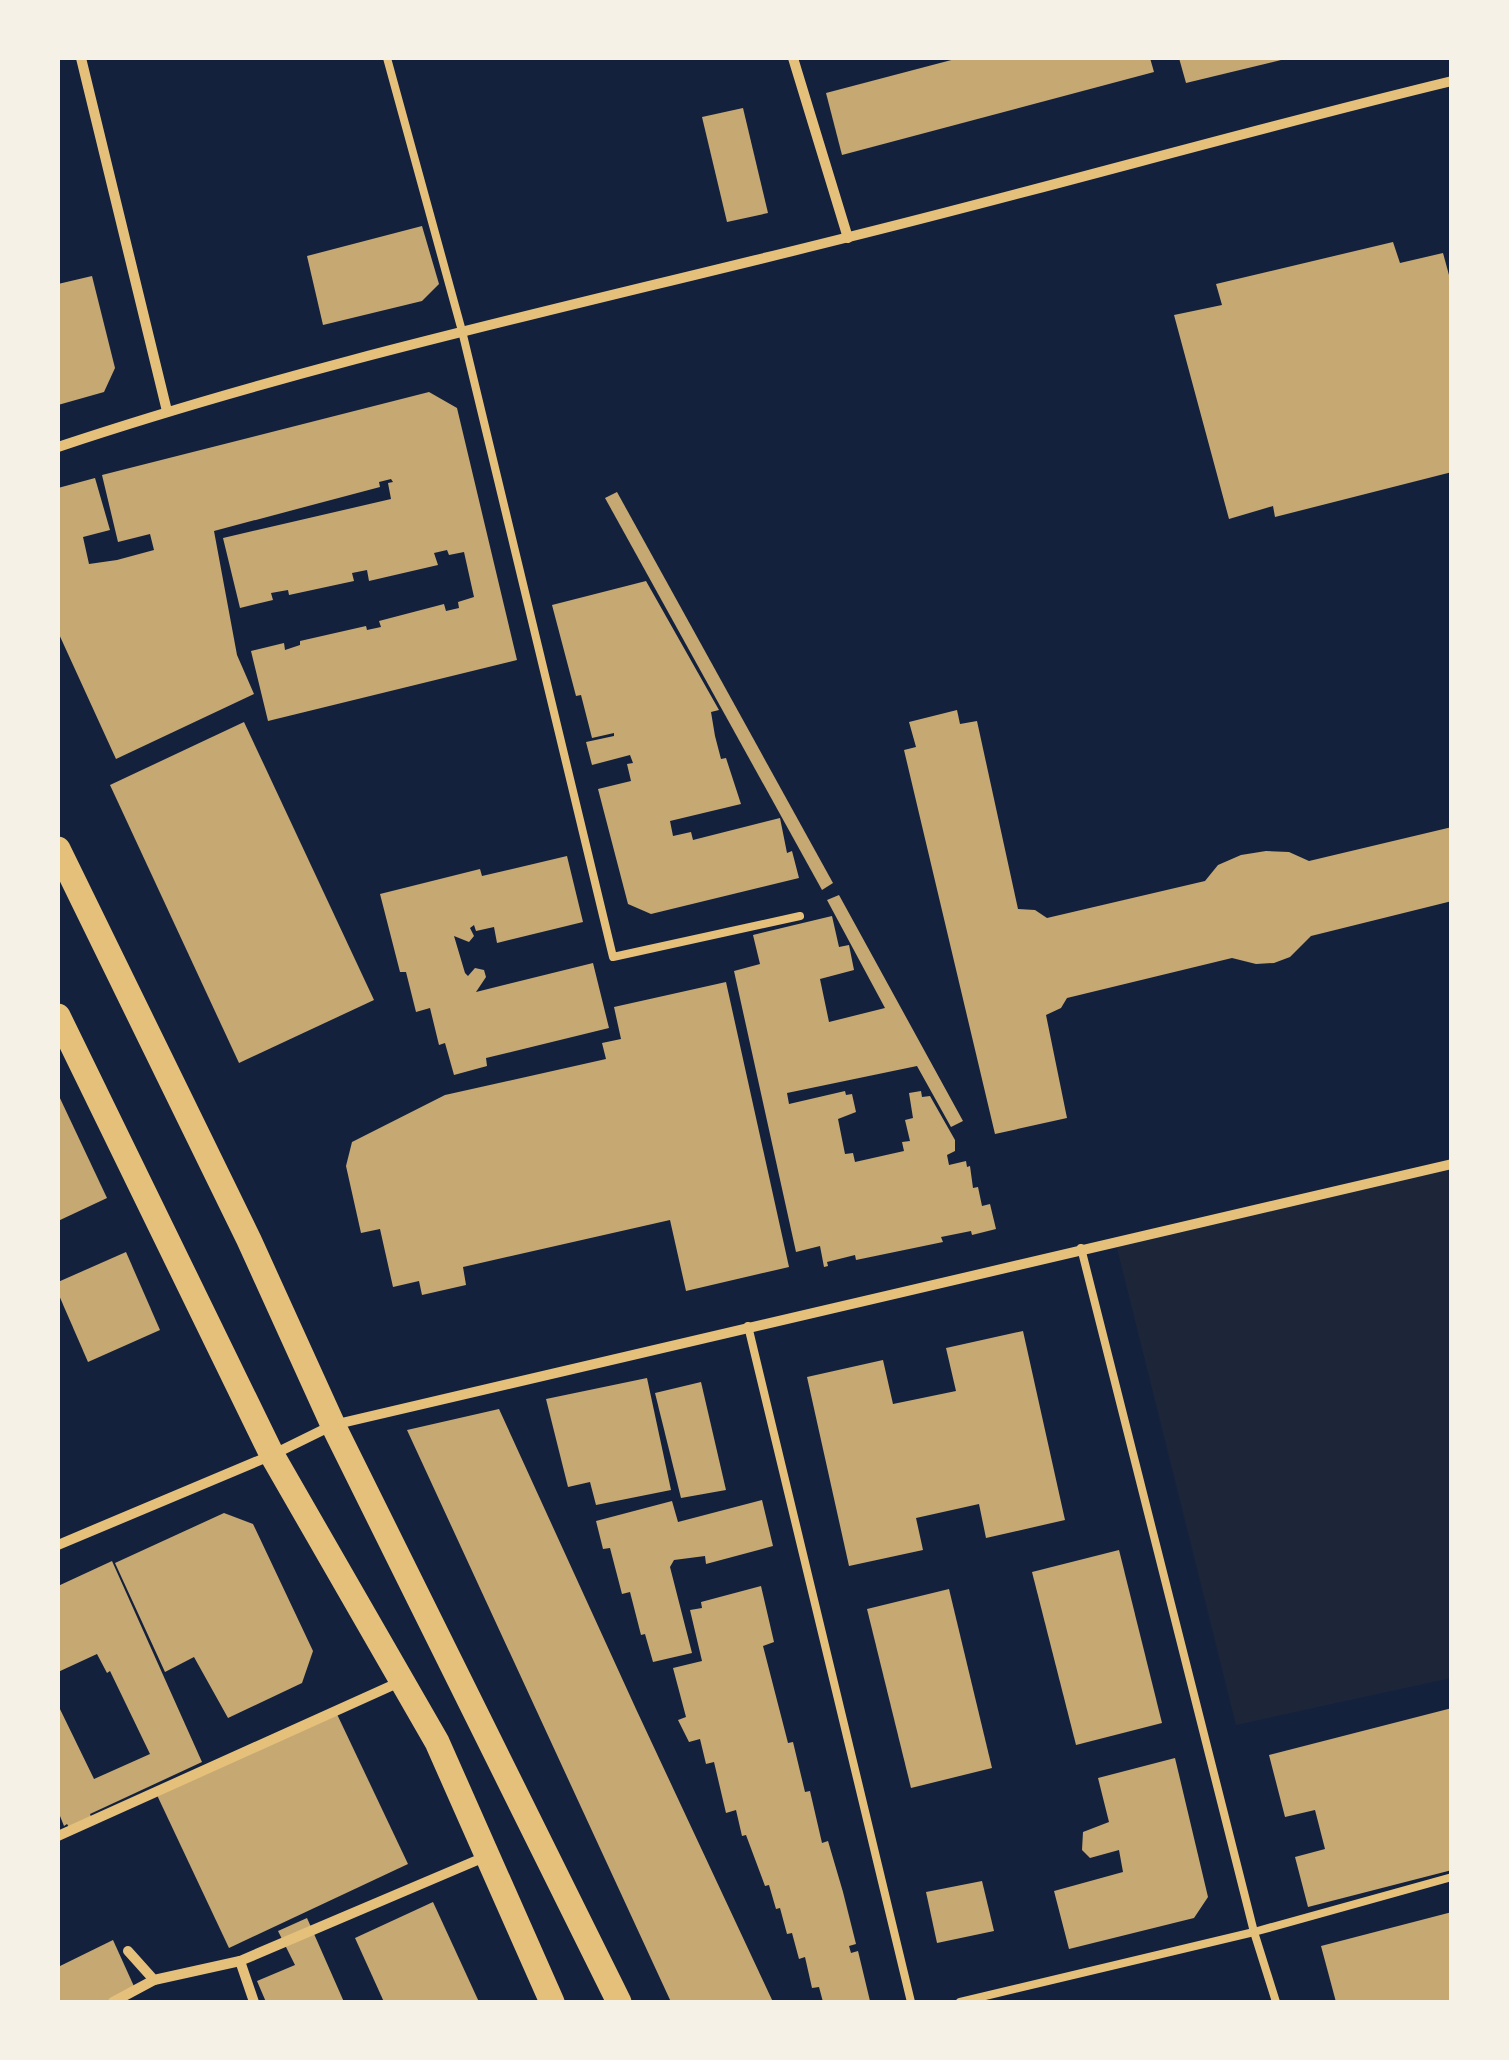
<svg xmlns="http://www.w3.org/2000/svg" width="1509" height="2060" font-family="Mulish,sans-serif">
  <rect width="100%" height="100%" fill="#14213d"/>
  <polygon fill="#1d2539" points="1451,1164 1451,1678 1236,1725 1115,1240"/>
  <g fill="#c6a872">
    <polygon points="959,58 1150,58 1154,72 842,155 826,93"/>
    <polygon points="1179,58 1285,58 1285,59 1186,83"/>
    <polygon points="743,108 768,213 727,222 702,117"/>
    <polygon points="422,226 439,284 422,301 323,325 307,256"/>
    <polygon points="1393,242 1400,263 1443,253 1452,286 1452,472 1275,517 1273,506 1229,519 1174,315 1222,305 1216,284"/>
    <polygon points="92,276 115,368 104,392 58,405 58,284"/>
    <polygon points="429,392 457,408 517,660 268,721 251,651 284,643 285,650 300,645 300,641 366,626 367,630 381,627 379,621 444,604 446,611 459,608 458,602 474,597 464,552 449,555 447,550 434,553 438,565 369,581 367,570 352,573 354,581 289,595 288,590 271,593 273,600 240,608 223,538 391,499 388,483 393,482 391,479 379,482 380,487 214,531 237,655 254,694 116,759 58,632 58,488 95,478 110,530 83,537 89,564 117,560 154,550 150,534 118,542 102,475"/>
    <polygon points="617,492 833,883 822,890 605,498"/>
    <polygon points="646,581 719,710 711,712 715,736 721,759 726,758 741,804 670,821 673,836 691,832 693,840 780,818 787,853 792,851 799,878 651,914 628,904 598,789 631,781 627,764 633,763 630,755 592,765 586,742 614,736 614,733 592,738 581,695 576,696 552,605"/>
    <polygon points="957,710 960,724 977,721 1018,909 1035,910 1047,918 1205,881 1218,865 1241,855 1266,851 1289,852 1309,861 1452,827 1452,901 1311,936 1290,957 1274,963 1256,964 1232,958 1067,998 1061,1008 1046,1015 1067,1118 995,1134 904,750 916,747 909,722"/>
    <polygon points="244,722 374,1000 239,1063 110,785"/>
    <polygon points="567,856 583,922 497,943 494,927 476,931 474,925 470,928 474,936 469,942 454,936 465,973 468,976 475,968 484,970 486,977 476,992 593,963 609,1028 486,1058 487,1066 454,1075 445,1043 439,1045 430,1008 416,1012 406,972 400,972 380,894 480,869 482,876"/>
    <polygon points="839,895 963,1121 951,1127 917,1066 787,1093 789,1104 845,1091 846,1095 852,1094 856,1112 838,1119 845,1154 853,1153 855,1162 904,1151 902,1142 910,1141 905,1120 913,1118 909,1093 921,1091 922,1097 930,1096 955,1140 955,1151 947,1155 949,1165 966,1161 967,1167 970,1166 973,1188 978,1187 982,1206 990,1204 996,1229 972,1235 971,1231 941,1237 943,1242 856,1260 855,1255 827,1262 828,1266 824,1267 820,1246 796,1252 734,971 760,964 753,935 832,916 839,947 849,945 854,970 820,979 829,1022 885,1008 827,900"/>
    <polygon points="726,982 789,1267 686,1291 670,1220 463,1267 466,1285 422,1295 419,1281 393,1287 380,1229 361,1233 346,1166 352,1142 445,1095 606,1059 602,1043 621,1039 614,1007"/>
    <polygon points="58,1094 107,1198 58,1221"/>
    <polygon points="126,1252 160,1330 88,1362 58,1293 58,1282"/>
    <polygon points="1023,1331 1065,1520 986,1538 979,1504 916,1518 923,1550 849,1566 807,1377 883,1360 893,1404 956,1391 946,1348"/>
    <polygon points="647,1378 671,1490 596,1505 590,1482 568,1487 546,1399"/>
    <polygon points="701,1382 726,1490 681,1498 655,1393"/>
    <polygon points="499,1409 636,1709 773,2002 671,2002 407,1430"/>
    <polygon points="762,1500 773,1546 706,1564 705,1556 674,1560 670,1567 692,1653 653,1662 645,1634 641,1635 630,1592 622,1594 610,1548 603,1549 596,1521 672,1501 678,1522"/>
    <polygon points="224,1513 253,1524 313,1651 302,1683 228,1718 194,1657 165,1672 115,1563"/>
    <polygon points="1119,1550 1162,1723 1076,1745 1032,1572"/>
    <polygon points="112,1561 202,1762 90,1814 92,1820 71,1830 67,1824 64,1826 58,1811 58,1705 94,1779 150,1754 110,1671 107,1673 97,1654 58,1672 58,1586"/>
    <polygon points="761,1586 774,1642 763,1646 788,1743 793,1742 805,1792 810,1791 822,1843 828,1841 843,1892 856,1944 849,1946 851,1953 858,1951 870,2001 865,2002 823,2002 819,1987 812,1988 805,1957 799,1959 792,1933 787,1934 780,1908 776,1909 769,1885 765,1886 746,1835 742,1836 736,1810 726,1813 714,1762 706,1764 700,1739 689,1742 678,1720 686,1717 673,1668 702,1661 690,1610 702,1608 701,1602"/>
    <polygon points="949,1589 992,1768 911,1788 867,1609"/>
    <polygon points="1452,1708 1452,1870 1308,1907 1295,1857 1325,1849 1315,1810 1285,1817 1269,1755"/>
    <polygon points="335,1710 408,1864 229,1948 156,1793"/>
    <polygon points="1175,1758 1208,1897 1194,1918 1069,1949 1054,1891 1123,1872 1119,1850 1090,1858 1082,1850 1083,1832 1109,1822 1098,1778"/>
    <polygon points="982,1881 994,1931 937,1943 926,1892"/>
    <polygon points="433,1902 479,2002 384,2002 355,1938"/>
    <polygon points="1452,1912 1452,2002 1336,2002 1321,1946"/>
    <polygon points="307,1918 344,2002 266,2002 257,1981 295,1965 278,1931"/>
    <polygon points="113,1940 137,1993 117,2002 58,2002 58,1967"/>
  </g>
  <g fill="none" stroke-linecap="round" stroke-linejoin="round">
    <g stroke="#e5c07b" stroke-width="8">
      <polyline points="387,58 462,331 613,957 800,916"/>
      <polyline points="1081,1248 1254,1932 1276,2002"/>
      <polyline points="748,1326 911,2002"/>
      <polyline points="960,2002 1254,1932 1452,1877"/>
    </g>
    <g stroke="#e5c07b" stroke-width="10">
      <polyline points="81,58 167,411"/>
      <polyline points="793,58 848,238"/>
      <path d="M58 447C315 361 582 304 845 238 1048 188 1249 130 1452 81"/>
      <polyline points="58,1545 272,1455 333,1425 1452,1164"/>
      <polyline points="58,1836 402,1681"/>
      <polyline points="128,1951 154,1980 240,1961 487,1856"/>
      <polyline points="240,1961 254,2002"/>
      <polyline points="113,2002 154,1980"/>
    </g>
    <g stroke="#e5c07b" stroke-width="25">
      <polyline points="58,849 249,1240 333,1425 619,2002"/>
      <polyline points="58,1016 272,1455 437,1742 552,2002"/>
    </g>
  </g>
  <rect width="1509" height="2060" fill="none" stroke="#f6f1e7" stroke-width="120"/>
</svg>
